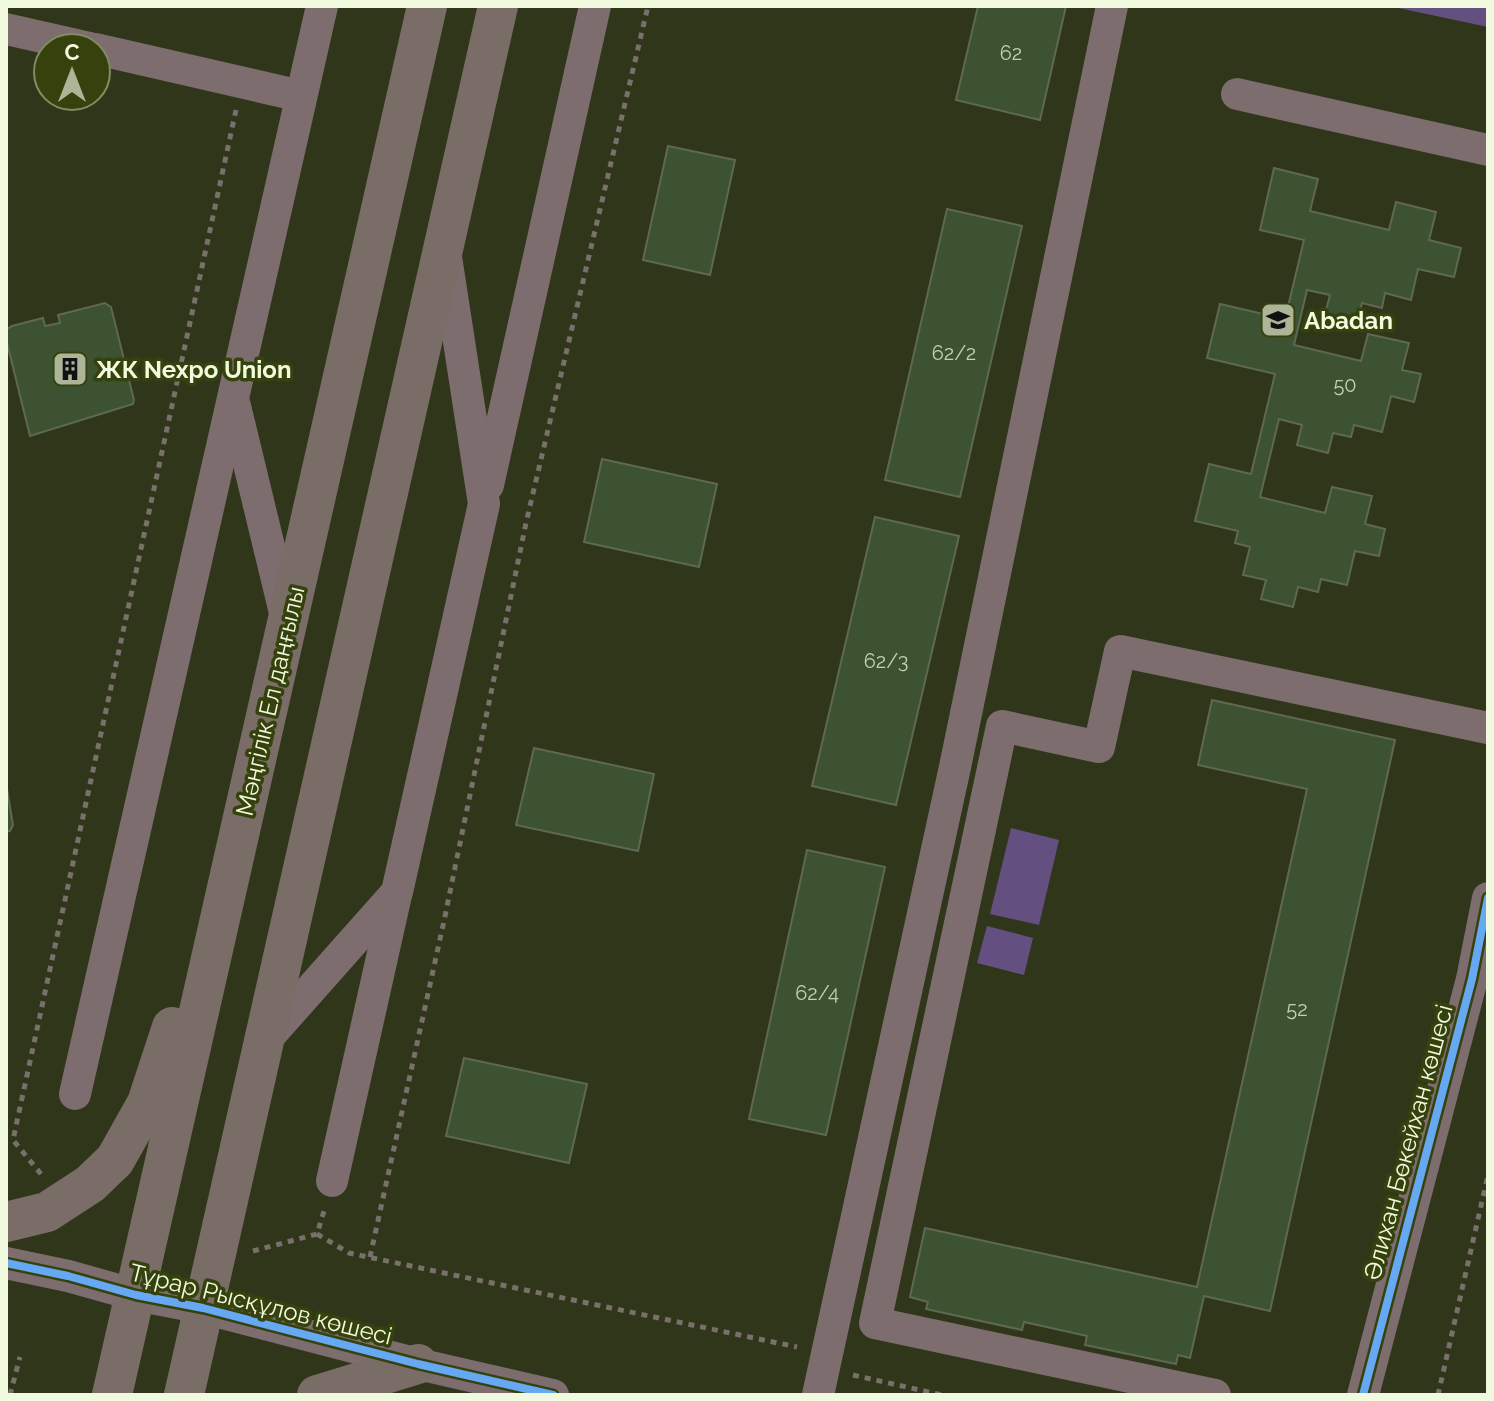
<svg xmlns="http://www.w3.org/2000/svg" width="1494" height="1401" font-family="Raleway,sans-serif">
  <rect width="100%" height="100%" fill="#30361a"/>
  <g fill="#644f81">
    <polygon points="1389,6 1488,6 1488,27"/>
    <polygon points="1011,828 1059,840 1039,925 990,914"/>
    <polygon points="987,926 1033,938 1024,975 977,963"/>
  </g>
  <g fill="#3d5230" stroke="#5e6853" stroke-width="2">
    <polygon points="978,6 1066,6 1040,120 956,100"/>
    <polygon points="668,146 735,160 710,275 643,260"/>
    <polygon points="1274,168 1318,179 1310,211 1389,230 1396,202 1436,212 1429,240 1461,248 1454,277 1418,269 1411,300 1385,293 1382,308 1362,303 1357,322 1325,314 1330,295 1307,290 1294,345 1361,361 1368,334 1409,343 1402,370 1421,374 1414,402 1391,396 1382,432 1354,425 1351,437 1333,433 1328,453 1297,445 1302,425 1279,419 1260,497 1325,513 1332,487 1372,496 1365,524 1385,529 1379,556 1355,551 1347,585 1321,579 1318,592 1298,587 1293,607 1261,599 1266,580 1243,575 1250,547 1235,543 1238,531 1195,521 1209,464 1251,474 1275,374 1207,358 1220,304 1285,319 1304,240 1260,230"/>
    <polygon points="947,209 1022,226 960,497 885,480"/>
    <polygon points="105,303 111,307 134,400 133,404 30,436 6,339 6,330 12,326 43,318 45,326 60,323 58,315"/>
    <polygon points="602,459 717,484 699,567 584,542"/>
    <polygon points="875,517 959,536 896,805 812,786"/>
    <polygon points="1212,700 1395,740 1270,1311 1204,1296 1190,1358 1178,1355 1176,1364 1085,1345 1087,1336 1024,1322 1022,1330 926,1309 928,1302 910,1297 925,1228 1197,1287 1307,789 1198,765"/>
    <polygon points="534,748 654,774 638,851 516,825"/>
    <polygon points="6,783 13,825 10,831 6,832"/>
    <polygon points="807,850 885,867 826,1135 749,1119"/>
    <polygon points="464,1058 587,1084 569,1163 446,1136"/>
  </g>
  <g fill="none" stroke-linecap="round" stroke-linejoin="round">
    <g stroke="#78706a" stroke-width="5" stroke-dasharray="6 6" stroke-linecap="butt">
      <polyline points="41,1174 13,1140 236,110"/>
      <polyline points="317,1234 349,1253 797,1347"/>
      <polyline points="253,1251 317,1234 324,1211"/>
      <polyline points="370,1257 444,921 526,523 648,6"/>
      <polyline points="853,1375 942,1395"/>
      <polyline points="10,1395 20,1357"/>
      <polyline points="1438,1395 1488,1175"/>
    </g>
    <g stroke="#7d6d6e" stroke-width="32">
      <polyline points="6,29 90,48"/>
      <polyline points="96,49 301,96"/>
      <polyline points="1237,94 1488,150"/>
      <polyline points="235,406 287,621"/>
      <polyline points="488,485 595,6"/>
      <polyline points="263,1043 397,892 484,504 446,257"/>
      <polyline points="75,1094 322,6"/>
      <polyline points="332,1181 396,895"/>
      <polyline points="6,1263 68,1276 136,1295 203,1308 418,1364 553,1395"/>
      <polyline points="818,1395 955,767 1112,6"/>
      <polyline points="1215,1395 875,1323 1002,726 1099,747 1120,651 1488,728"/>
      <polyline points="1363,1395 1472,979 1488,898"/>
    </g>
    <g stroke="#7a6c66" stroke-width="40">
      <polyline points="6,1222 47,1212 90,1184 115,1160 147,1103 172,1027"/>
      <polyline points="112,1395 427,6"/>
      <polyline points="184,1395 498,6"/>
      <polyline points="317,1395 418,1364"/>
    </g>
    <defs>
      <g id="cycleway">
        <polyline points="6,1263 68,1276 136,1295 203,1308 418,1364 553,1395"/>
        <polyline points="1363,1395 1472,979 1488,898"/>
      </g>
    </defs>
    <use href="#cycleway" stroke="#36420e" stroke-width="13"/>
    <use href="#cycleway" stroke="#66a8f1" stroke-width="8"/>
  </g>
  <defs>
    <symbol id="school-square" viewBox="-11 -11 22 22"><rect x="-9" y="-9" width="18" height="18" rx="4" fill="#adb599" stroke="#36420e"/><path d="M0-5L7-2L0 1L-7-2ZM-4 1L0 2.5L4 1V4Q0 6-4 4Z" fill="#111"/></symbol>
    <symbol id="building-square" viewBox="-11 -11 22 22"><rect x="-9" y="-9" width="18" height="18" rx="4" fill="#adb599" stroke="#36420e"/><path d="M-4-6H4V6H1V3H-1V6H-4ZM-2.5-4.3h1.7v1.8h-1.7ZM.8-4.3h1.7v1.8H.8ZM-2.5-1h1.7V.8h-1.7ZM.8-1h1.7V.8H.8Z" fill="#111"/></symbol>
  </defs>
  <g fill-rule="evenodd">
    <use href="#school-square" x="1258" y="300" width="40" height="40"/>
    <use href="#building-square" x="50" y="349" width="40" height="40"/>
  </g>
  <g text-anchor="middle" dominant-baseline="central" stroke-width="7" stroke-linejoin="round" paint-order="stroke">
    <g font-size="20" fill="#c4d0b2">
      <text x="1011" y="53">62</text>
      <text x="954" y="353">62/2</text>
      <text x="1345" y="385">50</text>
      <text x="886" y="661">62/3</text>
      <text x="817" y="993">62/4</text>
      <text x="1297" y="1009">52</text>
    </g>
    <g font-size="24" font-weight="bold" fill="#f1fade" stroke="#36420e" text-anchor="start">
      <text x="1304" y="320">Abadan</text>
      <text x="96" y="369">ЖК Nexpo Union</text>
    </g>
    <g font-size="24" fill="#f1fade" stroke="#36420e">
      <text transform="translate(270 701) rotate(-77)">Мәңгілік Ел даңғылы</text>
      <text transform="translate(1408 1142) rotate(-75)">Әлихан Бөкейхан көшесі</text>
      <text transform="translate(261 1304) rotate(14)">Тұрар Рысқұлов көшесі</text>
    </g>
  </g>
  <rect width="1494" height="1401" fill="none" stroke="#f1fade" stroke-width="16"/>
  <g transform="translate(72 72)"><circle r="38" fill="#36420e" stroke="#818c61" stroke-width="2"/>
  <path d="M0-6L14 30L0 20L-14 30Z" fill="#adb599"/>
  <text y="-12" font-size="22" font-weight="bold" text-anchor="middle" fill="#f1fade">С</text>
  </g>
</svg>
